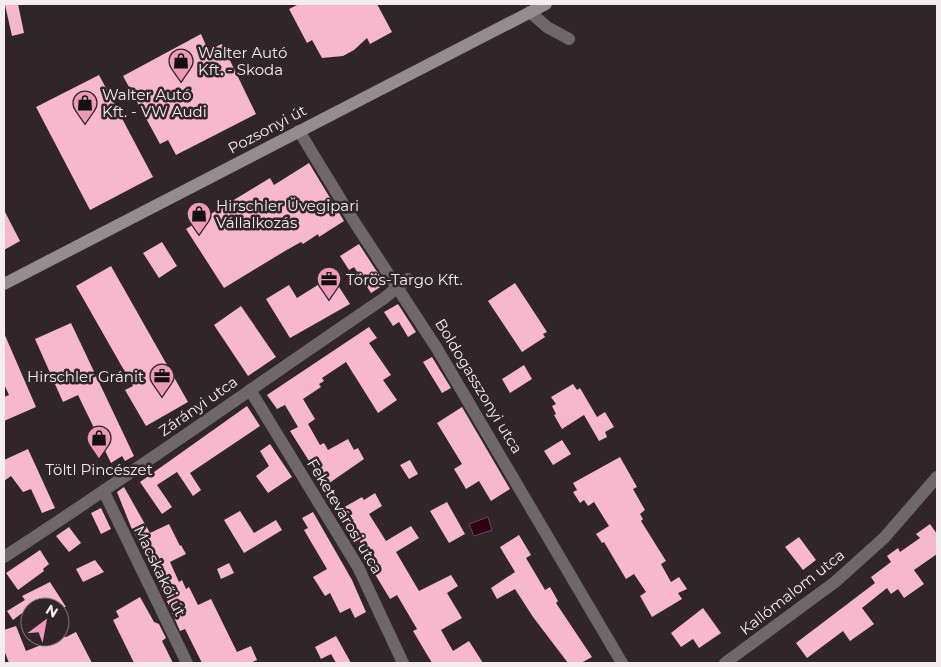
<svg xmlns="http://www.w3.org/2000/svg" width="941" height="667" font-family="Montserrat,sans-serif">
  <rect width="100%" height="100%" fill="#302529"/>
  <polygon fill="#300218" stroke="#6b4858" points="488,517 492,530 474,536 469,524"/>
  <g fill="#f7b7cd">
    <polygon points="11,4 18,4 24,33 12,36 5,5"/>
    <polygon points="299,4 377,4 392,32 370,44 367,38 354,50 343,56 322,58 312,40 307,43 289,9"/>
    <polygon points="201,34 208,50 222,44 256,114 176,155 168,140 160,144 123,76"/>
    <polygon points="99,75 153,177 90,210 36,107"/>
    <polygon points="309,163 344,221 319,237 318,234 303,244 301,242 285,251 224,288 186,229 270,178 274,185"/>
    <polygon points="4,210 20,241 4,250"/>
    <polygon points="162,242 177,266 159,278 143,253"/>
    <polygon points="359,244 385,284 371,293 354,267 349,270 340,256"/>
    <polygon points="111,266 188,402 146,426 125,390 133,386 76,286"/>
    <polygon points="332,276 350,304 290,338 266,299 289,285 297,298"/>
    <polygon points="515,283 547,332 543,334 545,337 522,352 488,301"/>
    <polygon points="398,304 416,332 408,337 399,322 393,326 384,312"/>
    <polygon points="241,306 276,357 248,376 214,325"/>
    <polygon points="71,323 134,456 125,461 122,456 111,463 78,395 63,402 35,339"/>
    <polygon points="369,327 377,338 369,343 391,375 383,380 397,400 378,413 346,362 322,378 324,381 319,384 321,387 303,399 315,419 308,424 320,445 324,443 328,450 348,439 354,450 358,448 364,459 325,486 290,431 298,427 285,405 277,409 267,395"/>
    <polygon points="4,333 36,407 4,421 4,397 9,395 4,384"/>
    <polygon points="432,357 451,388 442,393 423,362"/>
    <polygon points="524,365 532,379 510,393 502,379"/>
    <polygon points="573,384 577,390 580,388 597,417 605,412 614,427 605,432 607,437 599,441 584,415 562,429 554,415 556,414 552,406 556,404 551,397"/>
    <polygon points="247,406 260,426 190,473 201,490 193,496 177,472 157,485 172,507 162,514 140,482"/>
    <polygon points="462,407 510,489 491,501 479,481 466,489 454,469 462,464 437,423"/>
    <polygon points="562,440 571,454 553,465 544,451"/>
    <polygon points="270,444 292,477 268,493 256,476 269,466 260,451"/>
    <polygon points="28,449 55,508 42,513 31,489 23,492 11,476 4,481 4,460"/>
    <polygon points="620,457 637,487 633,489 645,510 640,514 643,519 641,521 666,561 661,564 671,582 679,577 687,589 678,593 682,599 652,617 640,596 646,592 634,574 626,579 604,542 602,543 596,534 609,526 594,502 588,506 584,500 580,503 573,492 577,490 573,483"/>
    <polygon points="410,460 418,474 409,479 400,465"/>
    <polygon points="124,487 150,533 169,524 180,546 181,545 186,554 170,562 179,582 182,580 186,589 189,587 198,605 211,599 237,652 251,646 257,660 250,663 202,663 185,629 180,631 149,560 131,527 117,492"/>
    <polygon points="375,493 382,506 369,514 386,541 411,526 419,538 396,552 419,591 451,575 458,586 447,593 462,618 441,630 453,651 469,641 483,663 432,663 413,631 417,629 397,595 390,599 364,556 367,554 341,509 362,497 364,500"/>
    <polygon points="447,502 465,534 449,543 430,511"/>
    <polygon points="101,508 111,529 101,534 91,513"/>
    <polygon points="240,511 254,533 276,520 282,530 244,553 224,520"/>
    <polygon points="313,512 352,580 366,612 355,618 350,608 340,613 330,593 325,596 313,577 327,569 304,530 308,528 302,518"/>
    <polygon points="930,524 937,534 937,554 914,570 924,584 904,598 898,589 891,594 887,588 862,608 874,624 850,641 843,631 807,658 796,643 875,583 871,577 891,562 887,556 898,548 900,552 920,538 916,534"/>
    <polygon points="69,527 81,543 69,552 56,536"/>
    <polygon points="519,535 531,555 526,558 545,590 550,587 558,601 556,603 592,657 581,663 568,663 533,617 515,589 497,599 491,588 515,572 500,547"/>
    <polygon points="799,537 816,560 803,570 785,547"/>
    <polygon points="40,550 49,564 43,569 44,571 18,590 6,573"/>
    <polygon points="95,560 104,572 83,582 76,569"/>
    <polygon points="229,563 234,573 221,579 217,569"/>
    <polygon points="50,582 66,607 30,607 13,620 7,611 25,600 22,596"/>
    <polygon points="140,597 154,622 159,624 166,638 162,641 173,663 134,663 113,620 119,617 116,611"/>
    <polygon points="703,608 721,633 699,648 693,639 681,647 671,633"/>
    <polygon points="16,626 26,651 51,641 48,637 66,637 76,632 92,663 9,663 4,650 4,630"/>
    <polygon points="336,636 351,663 336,663 331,654 321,659 315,647"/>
  </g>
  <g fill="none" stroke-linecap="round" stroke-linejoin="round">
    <g stroke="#6e686a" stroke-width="12">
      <polyline points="530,12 547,27 569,39"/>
      <polyline points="299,131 355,223 436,347 622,663"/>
      <polyline points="250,390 358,567 403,663"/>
      <polyline points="104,492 187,663"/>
      <path d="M4 557C132 474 256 385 383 299L408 279"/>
      <polyline points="725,663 835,582 884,538 937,477"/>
    </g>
    <polyline stroke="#958c8f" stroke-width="12" points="4,284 546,4"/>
  </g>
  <defs>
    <symbol id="shop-pin" viewBox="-11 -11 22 30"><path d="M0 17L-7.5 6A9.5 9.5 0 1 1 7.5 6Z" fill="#ef9ab8" stroke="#302529"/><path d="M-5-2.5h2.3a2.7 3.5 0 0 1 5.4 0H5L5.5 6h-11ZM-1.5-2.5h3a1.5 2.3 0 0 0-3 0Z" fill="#111"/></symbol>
    <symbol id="office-pin" viewBox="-11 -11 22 30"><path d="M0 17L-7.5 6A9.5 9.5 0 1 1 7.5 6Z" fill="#ef9ab8" stroke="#302529"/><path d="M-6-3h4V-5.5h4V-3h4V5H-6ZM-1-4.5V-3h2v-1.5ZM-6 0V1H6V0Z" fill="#111"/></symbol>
  </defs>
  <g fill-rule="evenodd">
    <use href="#shop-pin" x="167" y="47" width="28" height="38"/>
    <use href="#shop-pin" x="71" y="89" width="28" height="38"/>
    <use href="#shop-pin" x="185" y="200" width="28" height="38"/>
    <use href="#office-pin" x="315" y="265" width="28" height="38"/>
    <use href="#office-pin" x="148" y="362" width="28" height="38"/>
    <use href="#shop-pin" x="85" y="424" width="28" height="38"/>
  </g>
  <g text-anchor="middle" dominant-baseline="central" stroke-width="5" stroke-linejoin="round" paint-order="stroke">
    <g font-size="15" fill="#f4edef" stroke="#302529" text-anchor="start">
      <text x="198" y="52">Walter Autó<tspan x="198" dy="17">Kft. - Skoda</tspan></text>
      <text x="102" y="94">Walter Autó<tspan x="102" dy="17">Kft. - VW Audi</tspan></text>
      <text x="216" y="205">Hirschler Üvegipari<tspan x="216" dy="17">Vállalkozás</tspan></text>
      <text x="346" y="279">Törös-Targo Kft.</text>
      <text x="144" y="376" text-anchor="end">Hirschler Gránit</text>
      <text x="99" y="469" text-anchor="middle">Töltl Pincészet</text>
    </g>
    <g font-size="15" fill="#f4edef" stroke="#302529">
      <text transform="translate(267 129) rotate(-28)">Pozsonyi út</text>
      <text transform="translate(479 386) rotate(59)">Boldogasszonyi utca</text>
      <text transform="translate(198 406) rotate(-35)">Zárányi utca</text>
      <text transform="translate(345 516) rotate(59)">Feketevárosi utca</text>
      <text transform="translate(160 571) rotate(64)">Macskakői út</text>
      <text transform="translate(792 592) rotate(-38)">Kallómalom utca</text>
    </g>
  </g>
  <rect width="941" height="667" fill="none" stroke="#f4edef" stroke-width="10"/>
  <g transform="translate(45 622) rotate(32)"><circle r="24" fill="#302529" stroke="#7e7578"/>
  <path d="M0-4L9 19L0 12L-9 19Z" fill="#ef9ab8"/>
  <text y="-8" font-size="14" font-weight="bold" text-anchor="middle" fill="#f4edef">N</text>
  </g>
</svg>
